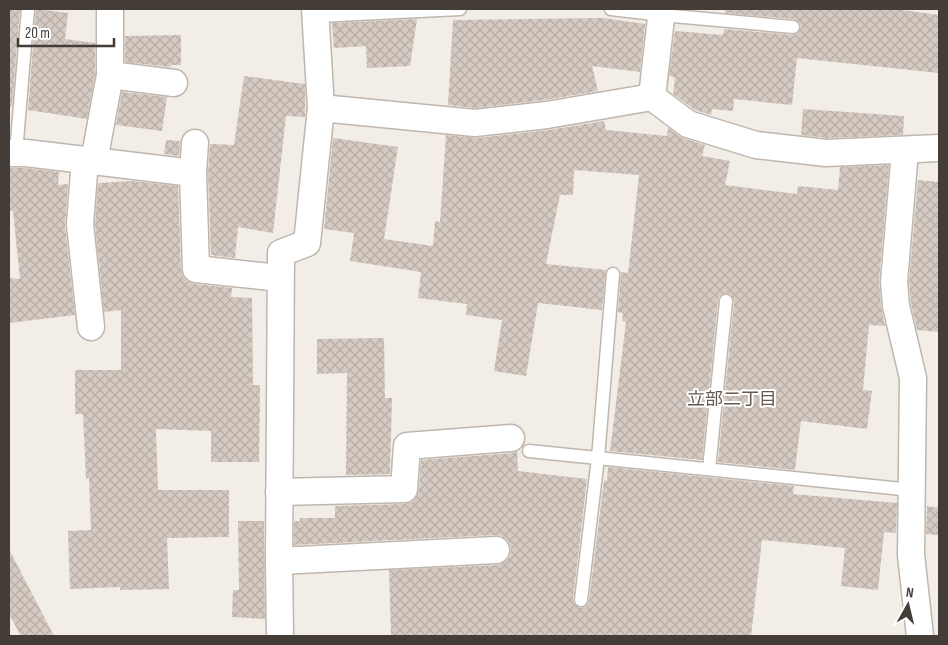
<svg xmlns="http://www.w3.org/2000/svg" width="948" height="645" font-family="'Sofia Sans Condensed','Noto Sans JP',sans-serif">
  <defs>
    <pattern id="building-cross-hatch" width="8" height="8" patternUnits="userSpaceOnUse" patternTransform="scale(1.25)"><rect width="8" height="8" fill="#d5cac1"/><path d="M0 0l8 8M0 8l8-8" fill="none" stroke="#b8aea6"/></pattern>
  </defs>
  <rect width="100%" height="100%" fill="#f2ede7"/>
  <g fill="url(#building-cross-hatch)">
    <polygon points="9,9 20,9 12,107 9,107"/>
    <polygon points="36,9 68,13 65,39 95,43 95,74 87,119 28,110"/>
    <polygon points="725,9 895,9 939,15 939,73 797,58 792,105 734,99 733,111 712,109 711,115 695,110 673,94 675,79 674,77 669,76 675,31 723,35 724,29 792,35 797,34 801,28 800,23 794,19 725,13"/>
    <polygon points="603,18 645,24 640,72 592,66 598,91 545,100 475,108 448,105 453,20"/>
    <polygon points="417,19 410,66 367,68 366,46 334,48 332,23"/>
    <polygon points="181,35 181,65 171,65 171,67 125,62 125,36"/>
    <polygon points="244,76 305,84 305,117 286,116 273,233 238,227 235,258 211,255 208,173 210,144 234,145"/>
    <polygon points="122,92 167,97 162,131 116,125"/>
    <polygon points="803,109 904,116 903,135 827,138 801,135"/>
    <polygon points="604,121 606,130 667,136 668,128 683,138 705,145 702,156 730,161 725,185 797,194 798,186 838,190 840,167 889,165 879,281 881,307 885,326 869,325 863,390 872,391 867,429 801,421 795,470 718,462 734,302 731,295 726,293 720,296 718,300 702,460 610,451 626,322 622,321 623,313 618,312 621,272 628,273 639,175 574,170 573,195 560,195 546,264 606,270 602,310 538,303 526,376 494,371 502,320 466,315 467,304 418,298 421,272 350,261 354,233 324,229 333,138 398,147 384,239 433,246 435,221 440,222 446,135 477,138 549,130"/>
    <polygon points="166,140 180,141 179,156 164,154"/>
    <polygon points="9,168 25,168 59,172 58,185 68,184 65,225 75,315 9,323 9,278 20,279 13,211 9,211"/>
    <polygon points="918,180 939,182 939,332 917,330 911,304 909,282"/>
    <polygon points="133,181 178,186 181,269 183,276 187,281 194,284 232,288 231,297 252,298 253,385 260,385 259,462 211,462 211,431 156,429 158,490 229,490 229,537 167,538 169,589 120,590 120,587 70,589 68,531 91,530 89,478 86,479 83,414 75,414 75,370 121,370 121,310 104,312 95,224 98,183"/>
    <polygon points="384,338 385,398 392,398 390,474 346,475 347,373 317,374 317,339"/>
    <polygon points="517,451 518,471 587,479 573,599 574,604 580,608 585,607 589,601 604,480 607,481 608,467 794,486 793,494 897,503 896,533 884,532 878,590 841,586 845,548 762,540 751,636 391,636 389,570 497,565 505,562 510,556 511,549 508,541 502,536 495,535 294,545 294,521 300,521 300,518 335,518 335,506 404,504 412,502 416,497 419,490 421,460 512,453"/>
    <polygon points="927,506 939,508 939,535 926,534"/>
    <polygon points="238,521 264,521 265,619 232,617 233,590 239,590"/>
    <polygon points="9,549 54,636 21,636 9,614"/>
  </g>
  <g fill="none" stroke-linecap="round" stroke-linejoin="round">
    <defs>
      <g id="service">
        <polyline points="611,9 662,15 793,27"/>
        <polyline points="317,16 460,9"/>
        <polyline points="16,153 28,9"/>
        <polyline points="529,451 912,490"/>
        <polyline points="709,469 726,301"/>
        <polyline points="581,600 598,458 613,274"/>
      </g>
      <g id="minor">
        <polyline points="110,75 174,83"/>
        <polyline points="652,97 662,9"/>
        <polyline points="321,108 475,123 547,115 652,97 688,124 756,145 826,153 939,148"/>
        <polyline points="195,143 193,173 196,269 279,278"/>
        <polyline points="905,151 894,282 896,306 913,378 911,555 920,636"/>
        <polyline points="9,153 26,153 193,173"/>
        <polyline points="85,160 80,224 91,327"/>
        <polyline points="94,161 110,75 110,9"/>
        <polyline points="279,492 404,489 407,446 511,438"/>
        <polyline points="279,561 496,550"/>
        <polyline points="280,636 279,561 281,253 307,243 321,108 315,9"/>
      </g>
    </defs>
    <use href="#service" stroke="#bfb6ae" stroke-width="15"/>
    <use href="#minor" stroke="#bfb6ae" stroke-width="29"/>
    <use href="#service" stroke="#fff" stroke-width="12"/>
    <use href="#minor" stroke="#fff" stroke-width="26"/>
  </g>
  <g text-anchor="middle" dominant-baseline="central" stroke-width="4" stroke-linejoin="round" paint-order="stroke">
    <g font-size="18" fill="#66594f" stroke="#fff">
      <text x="732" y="399">立部二丁目</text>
    </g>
  </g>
  <rect width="948" height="645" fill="none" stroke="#443d37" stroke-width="20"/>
  <g transform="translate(908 605) rotate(8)" stroke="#ffffff" stroke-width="4" paint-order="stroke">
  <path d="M0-4L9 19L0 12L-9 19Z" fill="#443d37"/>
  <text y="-8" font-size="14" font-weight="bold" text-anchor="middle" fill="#443d37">N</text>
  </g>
  <path d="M18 38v8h96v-8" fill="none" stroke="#443d37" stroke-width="2.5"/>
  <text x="25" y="38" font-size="15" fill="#443d37" stroke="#ffffff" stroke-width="4" paint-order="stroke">20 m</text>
</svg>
